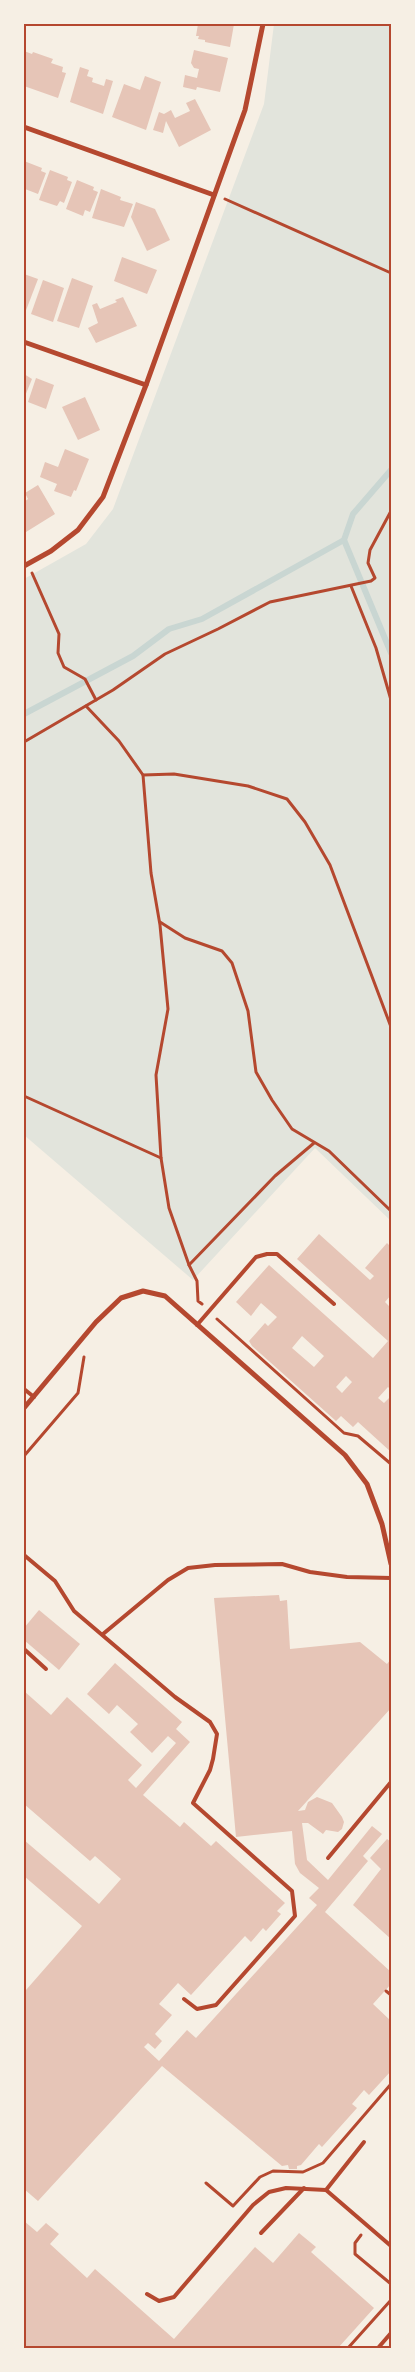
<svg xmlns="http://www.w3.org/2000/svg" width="415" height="2372" font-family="'Public Sans',sans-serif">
  <rect width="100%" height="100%" fill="#f6efe4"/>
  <polygon fill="#e2e4dc" points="274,24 391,24 391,1221 315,1148 193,1280 24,1135 24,579 86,544 113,509 264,104"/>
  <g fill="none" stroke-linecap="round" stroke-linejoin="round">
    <g stroke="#c9d6d2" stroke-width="6">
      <polyline points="391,470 353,514 344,540 391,653"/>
      <polyline points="24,714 133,656 169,629 202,619 344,540"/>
    </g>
  </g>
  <g fill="#e6c5b7" fill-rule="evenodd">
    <polygon points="198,24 234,24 230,47 205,42 205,40 198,39 199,36 196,36"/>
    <polygon points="194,50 228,58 220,92 197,87 196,90 183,87 185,75 197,78 199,69 194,68 191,63"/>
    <polygon points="24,51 32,54 33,52 53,59 51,63 63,67 62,72 66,73 58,98 24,86"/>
    <polygon points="80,67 89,70 87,76 93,78 92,82 104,86 106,79 113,81 103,114 70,102"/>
    <polygon points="145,76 161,82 146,130 112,117 124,84 140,90"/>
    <polygon points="195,99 211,130 179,147 166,121 163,133 153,130 159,112 164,114 171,110 175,118 190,111 186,103"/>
    <polygon points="24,161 42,168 41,171 46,173 38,194 25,189 24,192"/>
    <polygon points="50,170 68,177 67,180 72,182 64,203 60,201 57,206 39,200"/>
    <polygon points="77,180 94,187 93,190 98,192 90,212 85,210 83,216 66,209"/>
    <polygon points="101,189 121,197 120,200 133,204 124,227 92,218"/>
    <polygon points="136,202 155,209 170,240 147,251 131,217"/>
    <polygon points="122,257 157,270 147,294 114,281"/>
    <polygon points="24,274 38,279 25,313 24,312"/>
    <polygon points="72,278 93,286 79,328 57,321"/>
    <polygon points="43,280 64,288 53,322 31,314"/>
    <polygon points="123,297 137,326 96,343 88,328 98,323 92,305 97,303 100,309 117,302 115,300"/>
    <polygon points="24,374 32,379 25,396 24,395"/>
    <polygon points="36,378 54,385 46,409 28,402"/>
    <polygon points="85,397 100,430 78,440 62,407"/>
    <polygon points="65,449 89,459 76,491 74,490 71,497 54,491 57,484 40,477 45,462 58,467"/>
    <polygon points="38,485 55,514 26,532 24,527 24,502 28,499 25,493"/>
    <path d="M319 1234 370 1280 374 1276 365 1268 387 1243 391 1247V1295L385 1302 391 1308V1390L388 1387 378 1398 384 1403 391 1396V1452L358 1422 353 1427 341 1416 336 1421 252 1346 249 1341 265 1323 268 1326 277 1317 261 1303 251 1316 236 1302 269 1265 373 1358 388 1341 297 1259ZM302 1336 324 1356 314 1367 292 1348ZM346 1376 352 1382 342 1393 336 1387Z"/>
    <polygon points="279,1595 280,1601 287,1600 290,1649 360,1642 387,1664 391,1659 391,1708 298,1811 305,1810 308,1802 317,1797 332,1803 342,1817 344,1822 342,1829 338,1832 326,1830 323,1834 308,1823 302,1823 307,1860 328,1880 372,1826 382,1834 363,1856 368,1861 325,1912 391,1972 391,1984 373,2004 391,2021 391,2071 369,2095 364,2090 352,2104 357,2108 322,2147 319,2144 301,2165 297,2166 297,2169 289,2169 288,2165 282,2166 162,2066 38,2201 24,2189 24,1988 26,1990 82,1926 24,1876 24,1840 99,1904 121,1879 95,1856 90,1861 24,1804 24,1691 51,1715 67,1697 142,1765 128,1780 136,1788 176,1743 168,1736 152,1753 130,1732 138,1724 117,1705 109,1714 87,1694 115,1663 182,1722 176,1729 190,1742 143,1795 180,1827 184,1822 211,1846 216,1841 285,1903 277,1911 281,1914 266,1931 263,1928 251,1942 245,1936 191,1995 178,1983 159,2004 172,2015 155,2034 162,2041 155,2049 148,2043 144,2047 159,2061 187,2030 196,2038 317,1905 309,1898 319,1888 300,1873 295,1864 292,1831 236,1837 214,1598"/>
    <polygon points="39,1610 80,1644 59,1670 24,1640 24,1628"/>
    <polygon points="387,1839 391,1842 391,1939 353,1905 381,1869 370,1858"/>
    <polygon points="24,2221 37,2232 46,2223 59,2234 50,2244 87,2278 95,2269 174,2339 255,2247 273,2263 299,2233 316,2247 311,2252 374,2308 338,2348 24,2348"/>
  </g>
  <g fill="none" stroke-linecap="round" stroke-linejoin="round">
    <g stroke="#b5482f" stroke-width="3">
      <polyline points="225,199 391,273"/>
      <polyline points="32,573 59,634 58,653 64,667 85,679 96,700"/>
      <polyline points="351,586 376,648 391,700"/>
      <polyline points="86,706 119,741 143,775 151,873 160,925 168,1009 156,1075 161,1158 169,1208 189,1265 197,1281 198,1301 202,1304"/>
      <polyline points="24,742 113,690 165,654 218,629 270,602 371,581 375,578 368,563 370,550 391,511"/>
      <polyline points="143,775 174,774 248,786 287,799 305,822 330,865 391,1027"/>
      <polyline points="160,922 185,938 222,951 232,963 248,1011 256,1072 272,1100 292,1129 329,1151 391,1211"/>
      <polyline points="24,1096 161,1158"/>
      <polyline points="189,1265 275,1176 314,1143"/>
      <polyline points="217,1319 344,1433 358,1436 391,1464"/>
      <polyline points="24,1456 78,1393 84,1357"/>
      <polyline points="386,1991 391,1995"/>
      <polyline points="206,2183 233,2206 260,2177 273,2171 303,2172 323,2163 391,2084"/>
      <polyline points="361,2235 355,2243 355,2254 391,2284"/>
      <polyline points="348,2348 391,2300"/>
    </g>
    <g stroke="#b5482f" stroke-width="4">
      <polyline points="197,1325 256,1257 267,1254 277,1254 334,1304"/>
      <polyline points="24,1389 34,1397"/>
      <polyline points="24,1555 55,1581 74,1611 175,1697 210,1722 217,1734 213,1759 210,1770 193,1803 292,1891 295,1916 216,2005 197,2009 184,1999"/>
      <polyline points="103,1634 168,1580 188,1568 215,1565 282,1564 310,1572 347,1577 391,1578"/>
      <polyline points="24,1649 46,1669"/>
      <polyline points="328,1858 391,1782"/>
      <polyline points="326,2190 364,2142"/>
      <polyline points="261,2233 304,2188"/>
      <polyline points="147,2294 159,2301 174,2297 253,2205 269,2192 286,2188 326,2190 391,2246"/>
      <polyline points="378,2348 391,2333"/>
    </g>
    <g stroke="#b5482f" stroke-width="5">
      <polyline points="24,127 214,195"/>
      <polyline points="24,342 146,385"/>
      <polyline points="24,566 51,551 78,530 103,497 146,385 245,110 263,24"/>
      <polyline points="24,1408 96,1322 121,1298 143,1291 165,1296 345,1455 367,1484 382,1524 391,1564"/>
    </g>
  </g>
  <rect width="415" height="2372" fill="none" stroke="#f6efe4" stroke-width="50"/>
  <rect x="25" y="25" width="365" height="2322" fill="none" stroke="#b5482f" stroke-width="2"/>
</svg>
